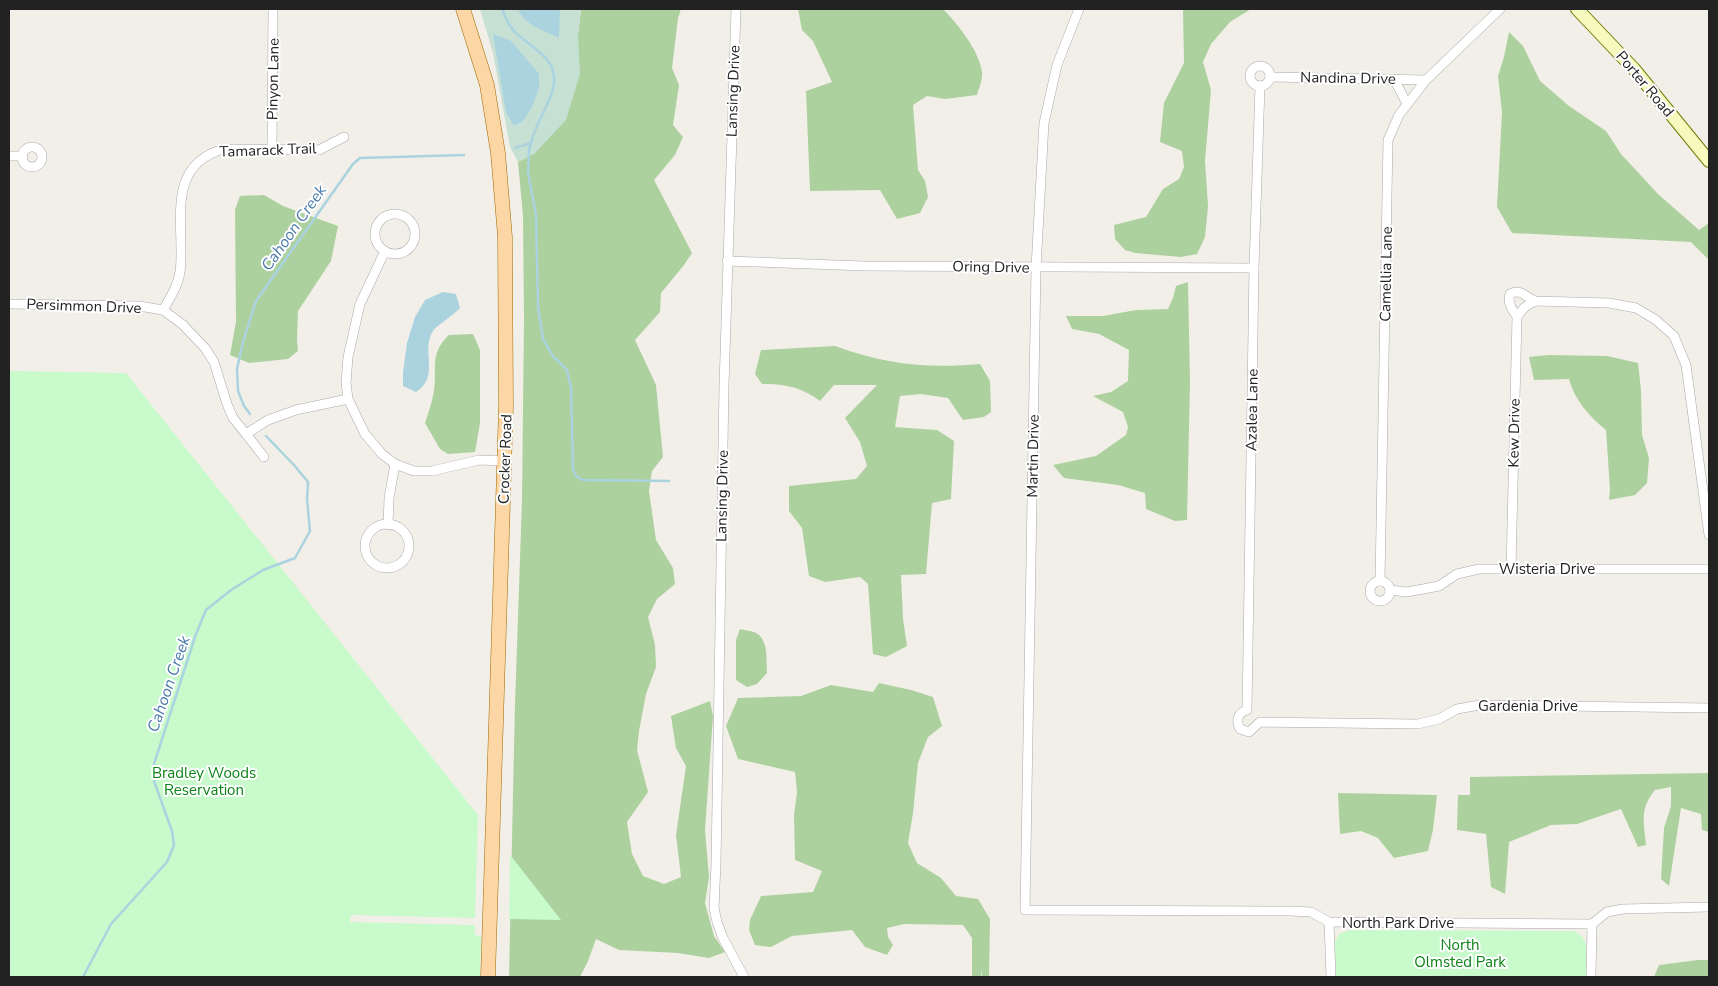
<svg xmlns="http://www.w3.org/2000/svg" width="1718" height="986" font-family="'Nunito Sans',sans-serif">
  <rect width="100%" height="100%" fill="#f2efe9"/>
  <g fill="#add19e">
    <polygon points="581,9 681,9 678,18 672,68 679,85 673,125 683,137 675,155 654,180 692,253 684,265 661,293 660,312 635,340 656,385 663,457 652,471 649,491 656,540 673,568 675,584 657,599 648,617 655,645 656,667 646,694 639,731 637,750 648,792 627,822 632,854 643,876 664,884 681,877 676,835 686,766 676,748 671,716 710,701 713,716 705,830 709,877 705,903 714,936 725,952 709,958 678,953 619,950 596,939 588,961 580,977 509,977 515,704 522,500 524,318 523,216 518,162 535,153 578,35"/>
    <path d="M798 9H943C957 23 980 52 982 72 983 79 979 88 977 95L945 99 927 96 913 105 918 170 925 181 928 197 920 213 897 219 880 190 810 191 806 91 832 82 813 41 802 30Z"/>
    <polygon points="1183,9 1251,9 1230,22 1211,44 1203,62 1211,90 1205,161 1208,206 1205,237 1197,254 1181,257 1135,253 1125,250 1115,239 1114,225 1146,217 1163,189 1179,179 1184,167 1182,151 1160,142 1164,103 1184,63"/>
    <polygon points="1509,32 1523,46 1540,81 1569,106 1606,131 1621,154 1658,194 1699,230 1709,223 1709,260 1691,242 1512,233 1497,207 1502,112 1498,76 1504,57"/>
    <polygon points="264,195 283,206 338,226 331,261 298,311 297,340 298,351 288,359 249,363 230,355 236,322 235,210 240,196"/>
    <polygon points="1188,282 1190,382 1187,520 1175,521 1146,509 1145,493 1118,485 1064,478 1053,465 1096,456 1126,435 1128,427 1123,412 1093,396 1111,392 1128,381 1129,350 1099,334 1072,329 1066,316 1103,316 1136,310 1168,309 1173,298 1176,286"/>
    <path d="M473 334 480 350V423L475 452 448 454 440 449 425 423C428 414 431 405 433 396 439 370 427 356 449 335Z"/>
    <path d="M835 346C883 364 929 369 980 364L990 381 991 412 984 417 963 420 948 398 921 394 900 396 895 427 937 430 954 441 951 499 932 503 926 574 901 575 903 619 907 646 886 657 873 654 868 584 860 577 825 582 809 576 802 528 789 511V486L856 479 867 466 860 442 845 418 877 385H834L820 401C804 388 783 383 762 384L755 374 761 350Z"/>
    <path d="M1548 355 1607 356 1638 363 1641 390 1642 435 1649 458 1647 483 1635 495 1609 500 1610 489 1606 430C1589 416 1575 401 1569 379L1534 380 1529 357Z"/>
    <path d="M740 629C744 630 752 631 756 633 769 640 766 660 767 673L757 684 747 687 736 680V640Z"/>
    <polygon points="879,683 911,690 933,697 942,726 928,737 918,763 913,813 908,843 917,863 941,878 956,896 978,899 990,919 989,977 982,977 981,968 981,977 972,977 972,938 963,925 904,924 887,928 888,937 893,945 887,955 865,947 852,930 792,936 771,947 755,945 749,930 750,920 761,896 813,892 822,871 795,860 794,815 797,792 795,772 738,759 726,726 738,698 801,696 831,685 873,692"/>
    <path d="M1709 773V832L1702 830 1701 814 1681 808 1669 886 1661 879 1664 828 1671 806V787L1655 790C1639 809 1644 823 1646 845L1638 847 1621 809 1577 824 1551 825 1509 842 1505 894 1491 887 1486 834 1457 830 1458 795H1470V777Z"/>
    <polygon points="1338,793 1437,795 1433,830 1428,851 1394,858 1378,838 1361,831 1340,834"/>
    <polygon points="1698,960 1709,960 1709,977 1654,977 1659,965"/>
  </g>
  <polygon fill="#c6e0d4" points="480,9 581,9 578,35 580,74 566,120 535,153 518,162 510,147 493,53"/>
  <g fill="#c8facc">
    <polygon points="9,371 126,373 478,815 475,918 351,915 350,922 475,925 475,935 481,936 480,977 9,977"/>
    <polygon points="510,856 511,856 561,920 509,919"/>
    <polygon points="1350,930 1574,931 1582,936 1586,944 1586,977 1336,977 1335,942 1339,934"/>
  </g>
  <g fill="#aad3df">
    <path d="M518 9H560L559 38C545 31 523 24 518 9Z"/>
    <polygon points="493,34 511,41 539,74 539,88 532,107 523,121 514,126 506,112"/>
    <path d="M443 292 456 294 460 308C455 314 435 327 433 331 420 350 441 376 416 392L403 386V372L407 343 415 317 425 300Z"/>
  </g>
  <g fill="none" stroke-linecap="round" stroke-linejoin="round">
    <g stroke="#aad3df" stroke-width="2.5">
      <path d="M502 9C504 14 507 21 510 26 525 48 561 54 553 89 548 108 535 124 531 143L515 148"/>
      <polyline points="531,143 529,150 528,173 536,215 538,307 543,339 553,356 567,370 571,388 573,469 576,476 583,480 669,481"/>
      <polyline points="250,414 244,406 238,391 237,369 243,342 256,301 353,164 360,158 464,155"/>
      <polyline points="83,977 111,924 167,862 174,845 172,831 154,781 153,767 196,634 206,610 231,590 263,570 295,558 310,531 307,499 308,482 294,465 266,436"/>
    </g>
    <defs>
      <g id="street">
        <polyline points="736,9 724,386 716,864 714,908 717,922 723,938 744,977"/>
        <polyline points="1079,9 1057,65 1044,123 1036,268 1025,910 1290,911 1311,912 1329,922 1592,924 1607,912 1623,909 1709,907"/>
        <circle cx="1260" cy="76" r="10"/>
        <polyline points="1270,77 1426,80"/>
        <polyline points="1394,79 1407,104"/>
        <path d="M1260 86 1254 268 1247 710C1237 713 1236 721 1240 729L1249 732 1260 722 1418 724 1439 719 1457 709 1480 705 1709 708"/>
        <circle cx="32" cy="157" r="10"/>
        <polyline points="272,149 273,9"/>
        <polyline points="9,156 23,156"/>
        <circle cx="395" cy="234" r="20"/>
        <polyline points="385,251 360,304 348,357 346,383 348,399 365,434 382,454 395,464 414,471 432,471 479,460 505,461"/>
        <polyline points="727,261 864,266 1254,268"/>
        <polyline points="9,304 139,306 163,310 182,324 205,348 214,362 227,404 233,418 246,434 268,420 296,410 348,399"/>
        <path d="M163 310C170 298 178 286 180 272 181 266 181 259 181 252 181 210 172 164 223 149L319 150 344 137"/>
        <polyline points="1517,316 1525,307 1535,301"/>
        <polyline points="246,434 264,457"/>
        <circle cx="387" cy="546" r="22"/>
        <polyline points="388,525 389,498 395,464"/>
        <path d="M1511 569 1517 316C1511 309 1507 302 1510 294 1521 288 1525 297 1535 301L1609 303 1636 308 1656 320 1674 336 1686 365 1709 535"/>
        <polyline points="1380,581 1388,140 1399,115 1426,80 1500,9"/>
        <circle cx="1380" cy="591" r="10"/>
        <polyline points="1390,590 1407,592 1439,586 1457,574 1479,569 1709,569"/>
        <polyline points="1329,922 1331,977"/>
        <polyline points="1591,977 1592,924"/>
      </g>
      <polyline id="secondary" points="1577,9 1634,69 1709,161"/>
      <polyline id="primary" points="463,9 487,85 498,153 505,237 506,406 488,977"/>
    </defs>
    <use href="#street" stroke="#a9a9a9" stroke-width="10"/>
    <use href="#secondary" stroke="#707d05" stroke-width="14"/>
    <use href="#primary" stroke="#a06b00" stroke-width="15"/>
    <use href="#street" stroke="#fff" stroke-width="9"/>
    <use href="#secondary" stroke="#f7fabf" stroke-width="12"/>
    <use href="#primary" stroke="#fcd6a4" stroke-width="14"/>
  </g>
  <g text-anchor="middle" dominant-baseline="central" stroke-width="4" stroke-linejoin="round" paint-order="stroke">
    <g font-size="15" fill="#222" stroke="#fff">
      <text transform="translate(1348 78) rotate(1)">Nandina Drive</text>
      <text transform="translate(273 79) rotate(-89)">Pinyon Lane</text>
      <text transform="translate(1645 84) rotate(50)">Porter Road</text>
      <text transform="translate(733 91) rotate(-88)">Lansing Drive</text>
      <text transform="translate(268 150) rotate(-2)">Tamarack Trail</text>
      <text transform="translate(991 267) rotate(1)">Oring Drive</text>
      <text transform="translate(1386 274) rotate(-89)">Camellia Lane</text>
      <text transform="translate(84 306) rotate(2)">Persimmon Drive</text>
      <text transform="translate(1252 410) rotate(-89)">Azalea Lane</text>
      <text transform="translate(1514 433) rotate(-89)">Kew Drive</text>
      <text transform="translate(1033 456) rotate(-89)">Martin Drive</text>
      <text transform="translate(505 459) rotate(-88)">Crocker Road</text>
      <text transform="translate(722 496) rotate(-89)">Lansing Drive</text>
      <text x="1547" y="569">Wisteria Drive</text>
      <text x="1528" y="706">Gardenia Drive</text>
      <text x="1398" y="923">North Park Drive</text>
    </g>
    <g font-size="15" fill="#0c8416" stroke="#fff">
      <text x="204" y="773">Bradley Woods<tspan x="204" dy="17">Reservation</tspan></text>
      <text x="1460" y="945">North<tspan x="1460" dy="17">Olmsted Park</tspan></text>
    </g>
    <g font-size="16" font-style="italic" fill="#4a7aab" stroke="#fff">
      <text transform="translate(294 228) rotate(-55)">Cahoon Creek</text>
      <text transform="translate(169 684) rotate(-71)">Cahoon Creek</text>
    </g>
  </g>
  <rect width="1718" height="986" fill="none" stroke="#222222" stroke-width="20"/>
</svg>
